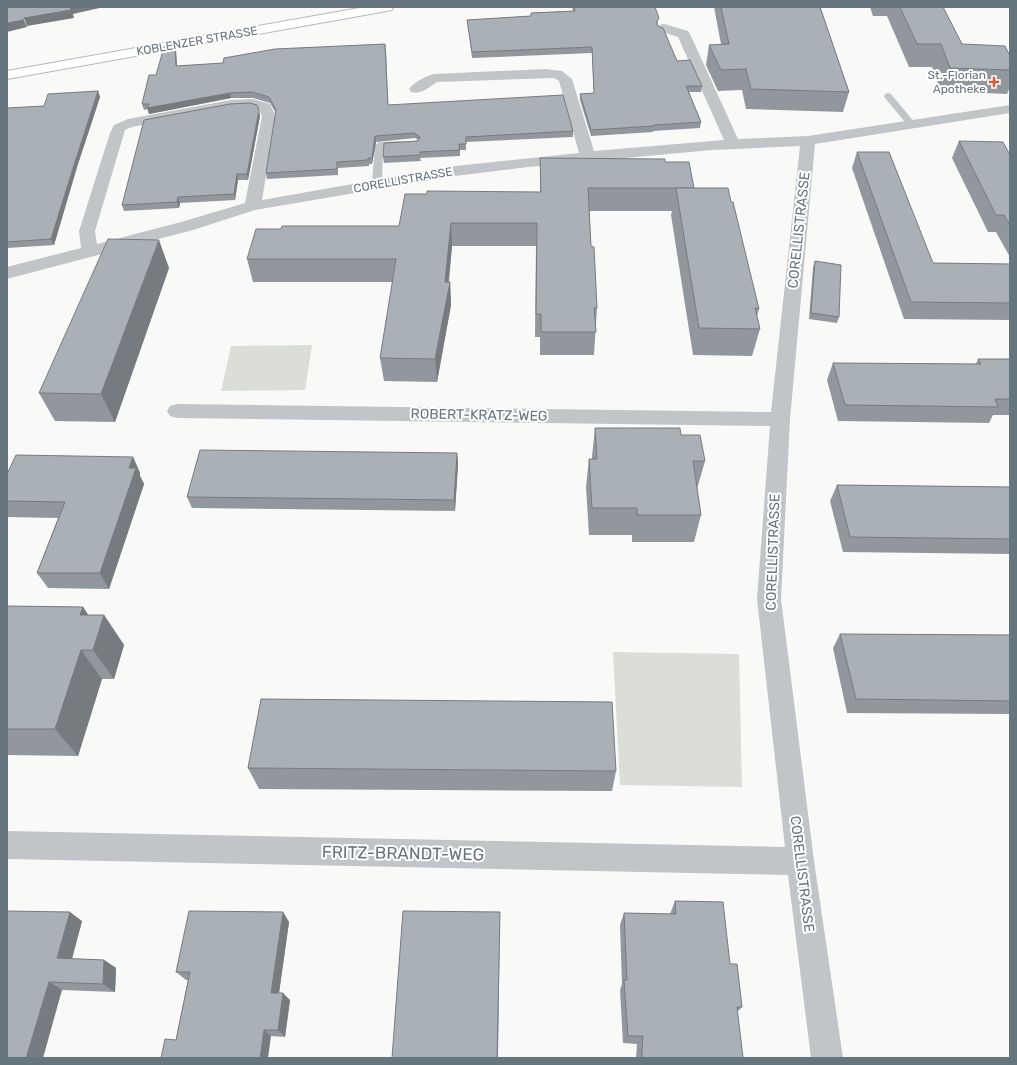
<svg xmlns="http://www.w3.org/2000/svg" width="1017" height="1065" font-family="Rubik,sans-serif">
  <rect width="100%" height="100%" fill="#f9f9f8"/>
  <g fill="#daded7">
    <polygon points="312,345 305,390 221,391 231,346"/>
    <polygon points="613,652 739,654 742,787 620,785"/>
  </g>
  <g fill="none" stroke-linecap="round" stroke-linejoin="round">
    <defs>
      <polygon id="secondary" points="365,7 393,7 392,10 387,11 7,79 7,71"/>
    </defs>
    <use href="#secondary" stroke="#b4b9bd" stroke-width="2"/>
    <g fill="#c1c5c8" fill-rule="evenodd">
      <polygon points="888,93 891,94 915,123 916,125 915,127 909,127 885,98 884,96 885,94"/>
      <polygon points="401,141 404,142 405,144 404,146 383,147 382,184 377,187 374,186 372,184 375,145 379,142"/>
    </g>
    <path fill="#c1c5c8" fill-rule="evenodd" d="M664 24 688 31 690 34 738 139 808 136 1010 105V113L815 144 790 419 781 599 814 861 843 1058H811L788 875 7 859V831L785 847 757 599 770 426 177 418 170 416 167 411 170 406 177 404 771 412 800 146 712 150 528 167 455 176 255 210 193 230 7 279V267L81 248 79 231 110 133 114 125 128 119 231 100 253 99 270 104 276 116 262 200 455 166 579 153 559 81 554 78 437 82C429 87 421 95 411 92L409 89C414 82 426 76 434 74L545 69 562 71 572 79 594 151 724 140 678 37 659 31 657 28 659 25ZM252 107 259 110 262 116 245 203 181 222 97 244 95 231 125 130 132 127 231 108Z"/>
    <use href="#secondary" fill="#fff" fill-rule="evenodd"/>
  </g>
  <g fill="#91979d">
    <polygon points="572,7 655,7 658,24 658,25 677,61 702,86 701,92 689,92 701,122 700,128 653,131 653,132 591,136 580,100 580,94 594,93 592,53 472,58 468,26 467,20 531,16 531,13 573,11"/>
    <polygon points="714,7 820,7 849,92 843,112 746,109 742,90 718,91 706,65 709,45 721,44"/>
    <polygon points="870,7 943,7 962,44 1010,56 1010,87 1007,94 941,91 932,67 909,67 887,16 873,16"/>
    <polygon points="385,44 388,105 573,131 573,137 466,142 466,150 460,150 460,156 420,158 421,161 384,163 383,157 418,140 415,138 376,142 372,164 369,164 369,166 338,168 338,175 267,179 266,173 276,113 270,103 253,98 231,98 149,114 148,109 144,110 142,104 156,75 175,45 176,50 177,66 223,63"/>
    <polygon points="98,91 100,97 77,167 54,245 7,248 7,108 44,106"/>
    <polygon points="260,116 248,180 238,180 235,200 180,203 179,208 124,211 122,205"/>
    <polygon points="959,141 1010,155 1010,257 996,232 988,232 952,158"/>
    <polygon points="857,152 933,263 1010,264 1010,320 904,319 852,168"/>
    <polygon points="540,158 665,162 694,188 731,202 759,309 757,316 760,329 752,356 693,355 671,215 672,211 589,211 591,246 597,308 594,355 540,355 540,337 535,337 536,246 452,246 449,282 450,282 451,305 437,382 384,381 380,358 393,282 253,282 247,259 281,229 399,226 427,194 540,192"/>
    <polygon points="815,261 839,317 837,323 809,319 813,267"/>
    <polygon points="169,268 115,422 55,421 39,393"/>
    <polygon points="978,359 1010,359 1010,415 993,415 989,423 838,421 827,380 833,363 976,364"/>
    <polygon points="595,428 681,435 705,461 697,489 701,515 694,542 632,542 632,535 589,535 586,487 589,459 592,459 592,456"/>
    <polygon points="457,453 458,464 455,511 192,508 187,497"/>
    <polygon points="133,457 140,473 140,476 144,484 109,589 48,588 37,573 58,518 7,517 7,474"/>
    <polygon points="837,485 1010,487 1010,554 843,552 830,501"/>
    <polygon points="7,606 83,607 88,615 104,615 124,645 114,679 102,679 78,756 7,755"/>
    <polygon points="840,634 1010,635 1010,714 847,713 833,648"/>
    <polygon points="248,768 616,771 612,791 259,789"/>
    <polygon points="675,901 730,964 742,1007 737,1012 743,1058 636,1058 637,1044 623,1043 620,990 622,984 620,925 624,913 670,914"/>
    <polygon points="283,912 289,922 279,993 290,1000 285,1037 271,1036 176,1040 188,980 186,980 176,972"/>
    <polygon points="82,921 72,959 104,960 116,968 115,992 62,990 7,1058"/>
  </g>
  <g fill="#767b7f">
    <polygon points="70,7 104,7 73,14 74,18 27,26 24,18"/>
    <polygon points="24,20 27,27 7,32 7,23"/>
    <polygon points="385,44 386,50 388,111 388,105"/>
    <polygon points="175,45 176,50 177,72 176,66"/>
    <polygon points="98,91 100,97 77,167 54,245 51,239 75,162"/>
    <polygon points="230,93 231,98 149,114 147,108"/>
    <polygon points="259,110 260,116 248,180 247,174"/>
    <polygon points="375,136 376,142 372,164 372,158"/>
    <polygon points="237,174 238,180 235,200 234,194"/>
    <polygon points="178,197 180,203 179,208 177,202"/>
    <polygon points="451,223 452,246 447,295 450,282 451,305 437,382 435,359"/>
    <polygon points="159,240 169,268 115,422 101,394"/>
    <polygon points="457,453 458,464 455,511 454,500"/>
    <polygon points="133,457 140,473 140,476 144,484 109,589 100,573 129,468"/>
    <polygon points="83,607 99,631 104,615 124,645 114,679 93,650 80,615"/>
    <polygon points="81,650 102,679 78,756 55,729"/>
    <polygon points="70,912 82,921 70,966 57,958"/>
    <polygon points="283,912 289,922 278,1000 271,993"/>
    <polygon points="500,912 498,1058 497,1058"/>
    <polygon points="104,960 116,968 115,992 103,984"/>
    <polygon points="49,982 62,990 43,1058 26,1058"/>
    <polygon points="283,993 290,1000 285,1037 278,1030"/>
    <polygon points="264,1030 271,1036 268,1058 260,1058"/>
  </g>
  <g fill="#a9b0b6" stroke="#767b7f">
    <polygon points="7,7 70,7 71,10 24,18 24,20 7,23"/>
    <polygon points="574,7 655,7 659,18 656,23 659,27 663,28 677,61 690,60 702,86 686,86 701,122 654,125 654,126 591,130 580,94 594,93 592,47 472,52 467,20 531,16 531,13 575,11"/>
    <polygon points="721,7 820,7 849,92 751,89 746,69 721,70 709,45 729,44"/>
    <polygon points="900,7 943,7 962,44 1005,46 1010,56 1010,70 950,68 941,44 917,44"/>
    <polygon points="385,44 388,105 563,95 573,131 466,137 466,144 459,144 460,150 420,152 420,155 383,157 384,143 418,141 420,137 414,133 375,136 372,158 368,158 368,160 337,162 337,169 266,173 276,110 269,97 252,92 230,93 147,108 149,104 142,104 149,75 156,75 164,47 175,45 176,66 223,63 224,58 275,49"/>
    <polygon points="98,91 75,162 51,239 7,242 7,108 44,106 48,94"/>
    <polygon points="250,103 257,105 259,110 247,174 237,174 234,194 178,197 177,202 122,205 144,120 230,104"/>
    <polygon points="959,141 1003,142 1010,155 1010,225 1004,215 996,215"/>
    <polygon points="857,152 889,152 933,263 1010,264 1010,303 911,302"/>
    <polygon points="540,158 665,159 665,162 689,162 694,188 588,188 591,246 594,247 597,308 594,308 596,332 541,332 541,314 536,314 537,223 451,223 445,282 450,282 435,359 380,358 396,259 247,259 256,229 281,229 282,226 399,226 405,194 427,194 427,191 541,192"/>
    <polygon points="676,188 728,188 731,202 733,202 759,309 755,308 760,329 699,328"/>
    <polygon points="108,239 159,240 101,394 39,393"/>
    <polygon points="815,261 841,265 839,317 811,313"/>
    <polygon points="978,359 1010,359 1010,399 995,399 998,407 845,405 833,363 981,364"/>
    <polygon points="595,428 680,428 681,435 700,435 705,461 693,461 701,515 637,515 637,508 592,508 589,459 597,459"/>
    <polygon points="200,450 457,453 454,500 187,497"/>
    <polygon points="16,455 133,457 129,468 136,468 100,573 37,573 65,502 7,501 7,474"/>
    <polygon points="837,485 1010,487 1010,539 850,537"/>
    <polygon points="7,606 83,607 80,615 104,615 93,650 81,650 55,729 7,729"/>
    <polygon points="840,634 1010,635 1010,701 856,699"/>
    <polygon points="261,699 612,702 616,771 248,768"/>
    <polygon points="675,901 723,902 730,964 737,964 742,1007 737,1007 743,1058 642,1058 642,1050 643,1036 628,1036 624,980 627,980 624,913 676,914"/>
    <polygon points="7,911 70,912 57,958 104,960 103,984 49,982 26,1058 7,1058"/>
    <polygon points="189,911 283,912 271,993 283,993 278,1030 264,1030 260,1058 161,1058 165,1039 176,1040 190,972 176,972"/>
    <polygon points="403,911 500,912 497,1058 392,1058"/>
  </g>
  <path fill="#d15e3f" stroke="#fff" stroke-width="1.5" d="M992 76h4v4h4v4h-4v4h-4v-4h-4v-4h4z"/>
  <g text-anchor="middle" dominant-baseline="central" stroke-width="4" stroke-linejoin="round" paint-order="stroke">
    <g font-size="12" fill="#67757f" stroke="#fff">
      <text transform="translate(197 41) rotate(-10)">KOBLENZER STRASSE</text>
      <text transform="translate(403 180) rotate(-10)">CORELLISTRASSE</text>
    </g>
    <g font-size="12" fill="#67757f" stroke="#fff" text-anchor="end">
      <text x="986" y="75">St.-Florian<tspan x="986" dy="14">Apotheke</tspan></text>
    </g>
    <g font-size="14" fill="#67757f" stroke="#fff">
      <text transform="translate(799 230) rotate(-84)">CORELLISTRASSE</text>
      <text transform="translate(479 415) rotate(1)">ROBERT-KRATZ-WEG</text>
      <text transform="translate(773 552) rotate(-88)">CORELLISTRASSE</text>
      <text transform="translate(802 874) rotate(83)">CORELLISTRASSE</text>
    </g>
    <g font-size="17" fill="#67757f" stroke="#fff">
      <text transform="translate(403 853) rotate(1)">FRITZ-BRANDT-WEG</text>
    </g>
  </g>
  <rect width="1017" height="1065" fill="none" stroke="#67757f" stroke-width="16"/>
</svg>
